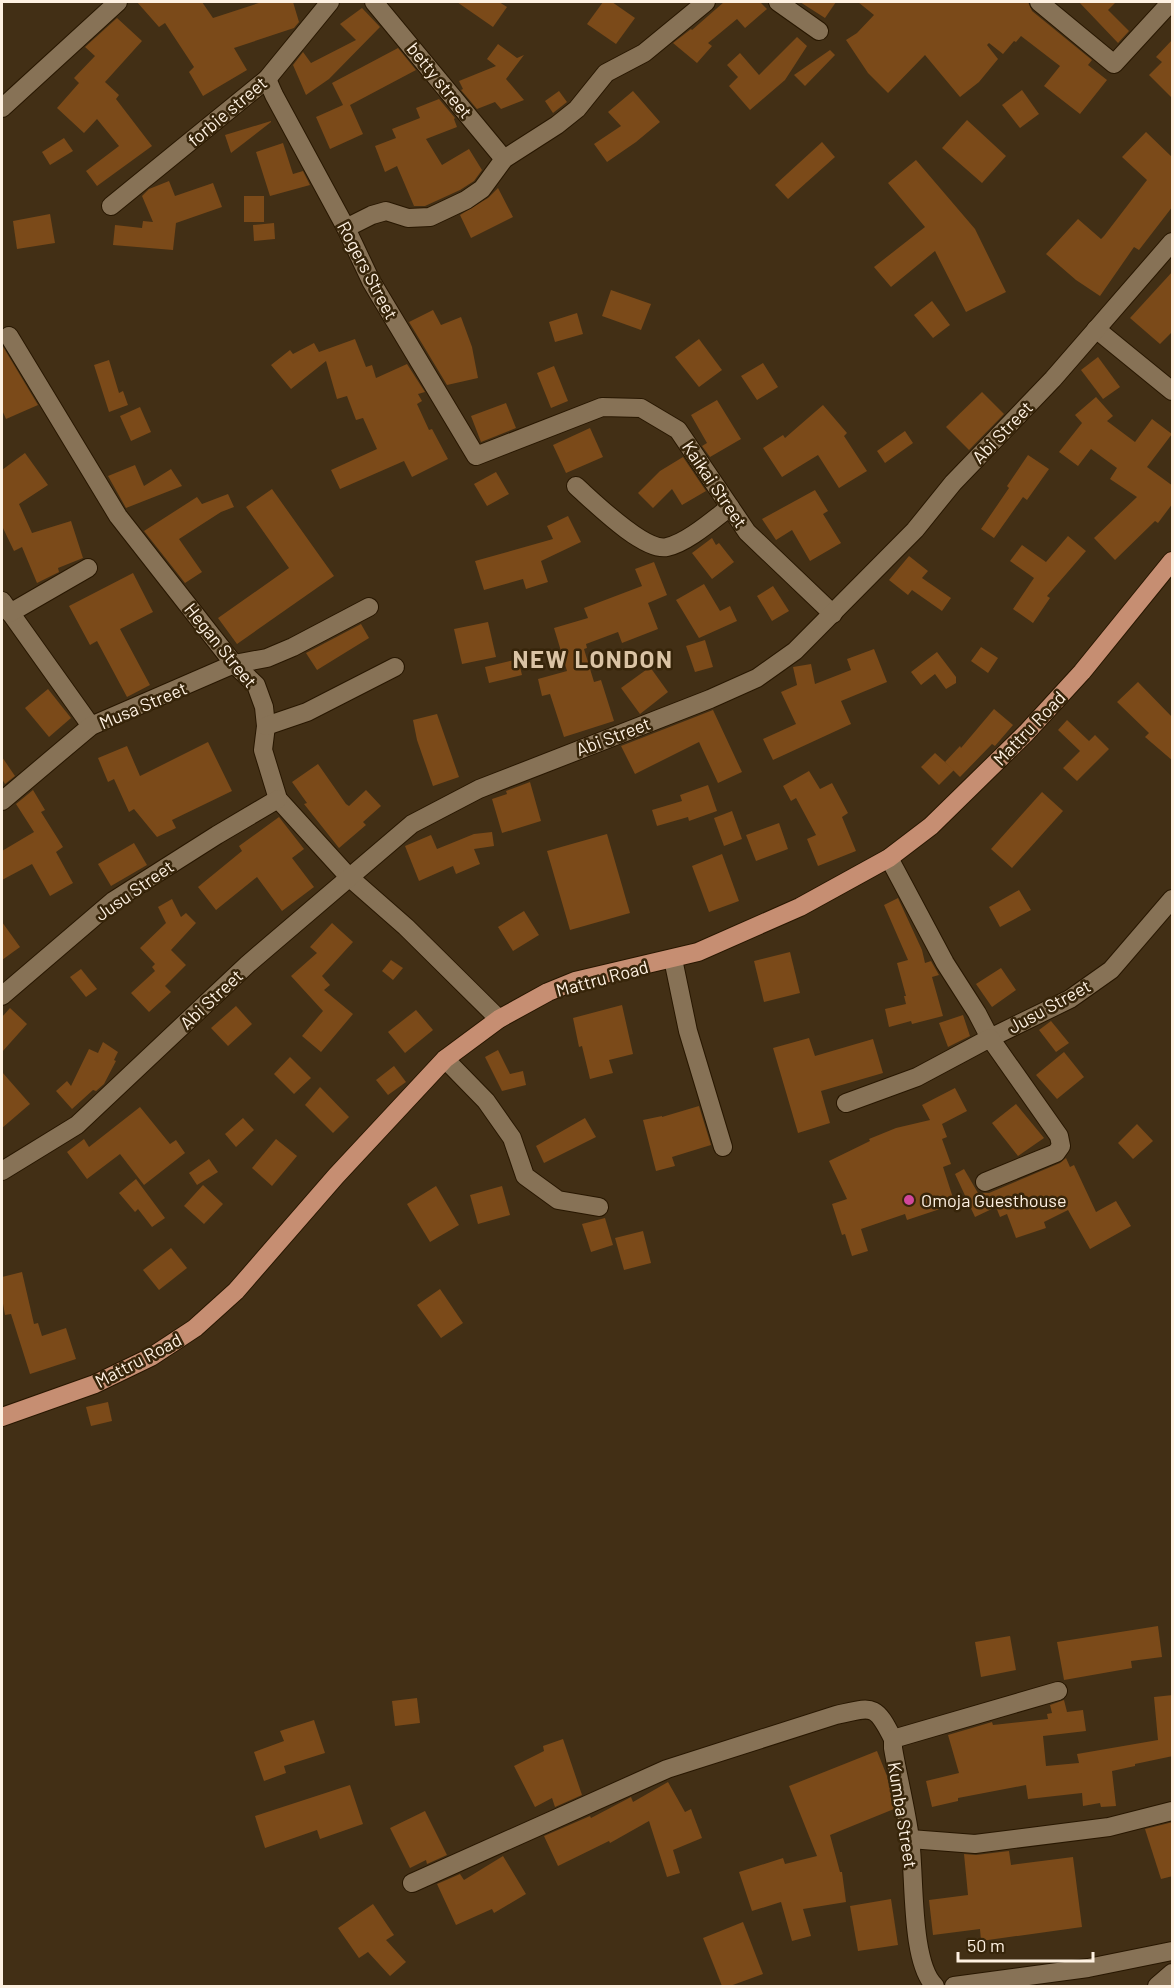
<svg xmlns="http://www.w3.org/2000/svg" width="1174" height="1988" font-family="Barlow,sans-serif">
  <rect width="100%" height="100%" fill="#422f15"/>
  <g fill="#7b4a19">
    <polygon points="137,2 202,2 213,18 262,2 293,2 299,22 294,28 234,48 247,70 203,96 189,72 194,67 165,23 159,27"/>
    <polygon points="457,2 499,2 507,7 493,27"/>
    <polygon points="603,2 612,2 635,18 616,44 587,24"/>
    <polygon points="724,2 760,2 767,9 745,28 737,19 708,43 712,46 697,63 673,43 691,29 692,30"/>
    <polygon points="800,2 836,2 825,18"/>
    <polygon points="858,2 1028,2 1032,11 1092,60 1088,65 1107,80 1080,114 1044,86 1060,66 1021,36 1016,42 1014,41 1003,54 989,43 987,45 998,59 979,82 960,97 925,55 888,93 868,73 846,40 857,33 874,15"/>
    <polygon points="1079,2 1116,2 1108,10 1129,31 1118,43"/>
    <polygon points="362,8 380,27 329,79 306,95 293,65 303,52 311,63 356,40 340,24"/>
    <polygon points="117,18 142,41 105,82 119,95 116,99 152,146 97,186 86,171 119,146 97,119 84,133 57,108 79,83 74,78 95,56 85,47"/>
    <polygon points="797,37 807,46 785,80 750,110 729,86 738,77 727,65 740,53 759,75"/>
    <polygon points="1173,39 1173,99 1149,75 1162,62 1156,57"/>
    <polygon points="498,44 517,58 524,55 506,79 524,100 501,109 495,102 477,109 461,90 463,89 459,81 496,66 487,59"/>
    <polygon points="398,48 416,70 350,105 363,134 330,149 316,117 343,105 332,83"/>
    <polygon points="830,50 835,55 805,86 794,75"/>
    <polygon points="1022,90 1039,114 1020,128 1002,105"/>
    <polygon points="559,91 567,102 553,113 545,101"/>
    <polygon points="633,91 660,122 636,142 607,162 594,144 621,126 608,112"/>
    <polygon points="439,99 455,118 454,119 457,127 426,139 442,165 469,149 482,170 474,181 460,190 425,206 414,206 397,166 385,172 375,146 396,138 392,129 420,118 416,108"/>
    <polygon points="967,120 1006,156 982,183 942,148"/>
    <polygon points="271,121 271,122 231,153 225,135"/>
    <polygon points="1146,132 1173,158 1173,206 1139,250 1134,247 1100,296 1076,280 1046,254 1078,219 1101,239 1104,236 1147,180 1122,157"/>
    <polygon points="64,138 73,151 50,165 42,152"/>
    <polygon points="822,142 835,157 788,199 775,185"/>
    <polygon points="283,143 293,174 303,171 310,185 270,196 256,152"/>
    <polygon points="916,160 975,229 1006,292 966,312 935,251 891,287 874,267 925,227 888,183"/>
    <polygon points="169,181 175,196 213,183 222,207 176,223 173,250 113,245 115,225 142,228 143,221 153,222 142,196 149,189"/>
    <polygon points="498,188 513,217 471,238 460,215 488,198"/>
    <rect x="244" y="196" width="20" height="26"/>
    <polygon points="50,214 55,243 17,249 13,221"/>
    <polygon points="274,223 275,239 254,241 253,225"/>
    <polygon points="1173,271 1173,331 1160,344 1130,318"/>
    <polygon points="611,290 651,304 641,330 602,316"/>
    <polygon points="932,301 950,325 933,338 914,315"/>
    <polygon points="433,310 441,325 461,317 472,347 478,378 447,385 409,322"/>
    <polygon points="577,313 583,334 555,342 549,322"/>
    <polygon points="355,339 366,367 372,365 376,378 407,364 425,392 418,394 422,401 417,404 429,430 432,429 448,459 412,477 404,461 340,489 331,470 377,449 363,418 356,420 347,396 337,399 326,361 291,389 271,365 290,350 293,354 314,343 319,352"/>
    <polygon points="699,339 722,370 699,387 675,357"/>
    <polygon points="2,345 38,405 6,419 2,410"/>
    <polygon points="1098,357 1120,387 1103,399 1081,370"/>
    <polygon points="109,360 119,393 123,391 128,405 109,412 94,365"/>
    <polygon points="763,363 778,387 757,400 741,376"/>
    <polygon points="554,366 568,401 551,408 537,373"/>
    <polygon points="982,392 1004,414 969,450 946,427"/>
    <polygon points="1096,397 1113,416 1107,421 1135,442 1152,419 1172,434 1147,467 1173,486 1173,503 1158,523 1155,521 1115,560 1094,538 1137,497 1110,479 1117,468 1091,449 1078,466 1059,452 1082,423 1075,415"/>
    <polygon points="717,400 741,439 710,457 702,446 707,443 691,415"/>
    <polygon points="506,403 516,428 481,442 471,416"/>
    <polygon points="823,405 847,433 844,436 867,471 839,488 818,455 782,477 763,448 783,435 785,438"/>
    <polygon points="140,407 151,432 131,441 120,416"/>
    <polygon points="590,428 603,457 566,473 553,445"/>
    <polygon points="905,431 913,443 885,463 877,451"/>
    <polygon points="25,453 48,485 19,504 32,533 71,521 83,558 58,568 59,572 37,583 22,547 14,551 2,526 2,470"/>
    <polygon points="1028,455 1049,469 1027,500 1023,497 994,538 981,529 1009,488 1007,486"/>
    <polygon points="683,457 706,491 682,505 672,489 653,508 638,493 660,471"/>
    <polygon points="135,465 144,486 171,469 182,486 126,508 108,476"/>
    <polygon points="496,472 509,494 487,506 474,484"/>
    <polygon points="272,489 334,576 237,644 218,618 289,568 246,507"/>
    <polygon points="815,490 828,511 823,514 841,543 810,561 792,530 776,540 762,519"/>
    <polygon points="228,494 234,507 221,512 179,539 202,572 185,583 144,531 197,497 202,504"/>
    <polygon points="568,516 581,542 541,561 548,582 526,589 523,579 484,590 475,561 553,539 547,526"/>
    <polygon points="1068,536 1086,551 1047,596 1050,598 1033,623 1013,609 1034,578 1010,561 1022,545 1046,562"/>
    <polygon points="712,538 716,545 719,543 734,562 712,579 692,553"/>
    <polygon points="909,556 928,571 922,578 951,598 942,611 912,590 908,595 889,580"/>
    <polygon points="654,562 667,595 648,603 658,629 622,643 618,632 586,644 587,648 584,649 594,682 601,680 614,721 564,737 550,694 542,696 538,679 567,671 554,628 588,618 584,608 642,586 635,569"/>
    <polygon points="133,573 153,612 120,629 150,685 127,697 97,641 90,645 69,606"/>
    <polygon points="704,584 720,611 730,606 737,621 699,638 676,600"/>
    <polygon points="773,586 789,611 772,621 757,596"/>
    <polygon points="488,622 496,657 462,664 454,629"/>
    <polygon points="361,624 369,638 317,670 306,653"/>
    <polygon points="705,640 713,667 695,672 686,646"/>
    <polygon points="981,647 998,658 988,673 971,661"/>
    <polygon points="874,649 887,682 841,701 851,724 773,760 763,739 796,724 781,692 797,685 793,667 811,664 815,684 851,670 847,659"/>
    <polygon points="937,652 956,677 956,683 946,689 935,674 921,685 911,672"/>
    <polygon points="518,659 522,675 489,683 485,667"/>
    <polygon points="650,667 668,692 640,714 621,688"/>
    <polygon points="1138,682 1173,718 1173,761 1145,737 1149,733 1117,702"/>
    <polygon points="48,689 71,718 49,737 25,708"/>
    <polygon points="994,709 1013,725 995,746 992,744 960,777 945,762 960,746 961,748"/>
    <polygon points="713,710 742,772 718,783 699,742 635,774 621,746"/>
    <polygon points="437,714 459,777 433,786 417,740 413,720"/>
    <polygon points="1067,720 1089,741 1095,735 1109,749 1077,781 1063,768 1080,751 1058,730"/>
    <polygon points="208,742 232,791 172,820 176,828 157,837 134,809 129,812 114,779 108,782 98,758 127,746 140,776"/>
    <polygon points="935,753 954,770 939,785 921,767"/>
    <polygon points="2,757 15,776 5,784 2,779"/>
    <polygon points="318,764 346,804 349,806 366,790 381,806 363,822 366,825 339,848 304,804 307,803 292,782"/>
    <polygon points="809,771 820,789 832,783 848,813 842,817 856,851 818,866 807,839 816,835 796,798 791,801 783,786"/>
    <polygon points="530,782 541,821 502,833 492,799 507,794 506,791"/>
    <polygon points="708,785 717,811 689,821 688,817 657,826 652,810 682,801 680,795"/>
    <polygon points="33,790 45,810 41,812 63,847 56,852 73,883 50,896 32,864 2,880 2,851 34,832 16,804"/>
    <polygon points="1042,792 1063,811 1012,868 991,849"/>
    <polygon points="732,811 742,839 724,846 714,818"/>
    <polygon points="279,817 304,849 292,858 314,887 282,911 257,877 216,910 198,887 242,851 239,846"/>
    <polygon points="779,823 788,849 756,861 746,835"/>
    <polygon points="492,832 494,846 474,849 480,864 456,874 453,866 419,881 405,846 431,835 437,849 474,834"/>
    <polygon points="607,834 630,913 570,930 547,851"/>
    <polygon points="134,843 147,865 111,886 98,864"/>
    <polygon points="722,854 739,901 709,912 692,866"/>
    <polygon points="1019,890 1031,910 1000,927 989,907"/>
    <polygon points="898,898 922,950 925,963 931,961 939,975 932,977 943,1016 912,1024 911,1021 889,1027 885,1009 906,1004 904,996 906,996 897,963 908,960 884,905"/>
    <polygon points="172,899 181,917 186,913 196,923 171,950 186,965 165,986 171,992 149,1012 131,993 155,971 152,967 155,964 140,948 166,923 158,907"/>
    <polygon points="524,911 539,935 513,951 498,927"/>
    <polygon points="2,922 20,947 2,960"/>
    <polygon points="332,923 353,942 322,976 330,985 324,990 353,1014 321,1052 302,1036 323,1011 291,976 317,953 310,947"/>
    <polygon points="790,952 800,993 764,1002 754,961"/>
    <polygon points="391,960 403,968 393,980 382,971"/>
    <polygon points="1001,968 1016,990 992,1007 976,984"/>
    <polygon points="81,969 97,989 86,997 70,977"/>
    <polygon points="622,1005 633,1054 609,1060 613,1073 590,1079 582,1046 579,1047 573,1018"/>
    <polygon points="236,1006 252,1024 228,1046 211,1028"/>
    <polygon points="10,1008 27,1024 2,1052 2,1017"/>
    <polygon points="416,1010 433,1030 405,1053 388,1032"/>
    <polygon points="963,1015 970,1036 948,1047 939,1023"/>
    <polygon points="1051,1021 1069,1043 1056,1052 1039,1030"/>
    <polygon points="809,1038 815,1056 873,1039 883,1073 821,1091 830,1123 798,1133 773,1048"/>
    <polygon points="103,1042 118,1052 114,1060 116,1061 104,1084 96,1091 93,1090 72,1109 56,1091 67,1081 71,1086 89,1049 98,1053"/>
    <polygon points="498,1050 510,1074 523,1071 526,1085 502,1091 485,1057"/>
    <polygon points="1064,1052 1084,1077 1057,1099 1036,1075"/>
    <polygon points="290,1057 311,1078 294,1094 274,1074"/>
    <polygon points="394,1066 406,1082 388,1095 376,1080"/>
    <polygon points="2,1072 30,1104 2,1128"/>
    <polygon points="320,1087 349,1117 333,1133 305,1105"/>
    <polygon points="955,1088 967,1111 942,1124 947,1137 942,1139 951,1164 943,1167 955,1204 907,1220 905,1214 861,1229 868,1251 852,1256 845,1234 842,1235 832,1204 847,1199 829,1161 870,1141 869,1139 896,1128 930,1120 922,1105"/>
    <polygon points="1016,1104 1044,1138 1018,1156 992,1123"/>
    <polygon points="699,1106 711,1145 672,1157 675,1166 656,1171 643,1120 662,1116 662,1117"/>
    <polygon points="140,1107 170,1144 176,1140 185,1153 144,1185 120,1154 87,1179 67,1152 84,1139 89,1147"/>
    <polygon points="243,1118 254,1130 236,1147 225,1134"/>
    <polygon points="585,1118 596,1137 544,1163 536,1146"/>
    <polygon points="1137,1124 1153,1141 1133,1159 1118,1143"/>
    <polygon points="276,1139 297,1156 272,1186 252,1168"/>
    <polygon points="1066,1158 1070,1167 1074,1165 1096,1212 1116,1201 1131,1226 1090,1249 1068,1210 1044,1222 1046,1228 1016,1238 1007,1214 1000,1217 996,1207 975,1217 955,1174 964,1169 978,1193 989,1193 1060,1163"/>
    <polygon points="209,1159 218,1172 197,1185 189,1173"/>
    <polygon points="136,1179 165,1218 152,1227 138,1209 135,1212 119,1193"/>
    <polygon points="203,1185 223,1204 204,1224 184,1206"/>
    <polygon points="436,1186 459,1225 430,1242 407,1204"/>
    <polygon points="502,1186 510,1215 478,1224 470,1195"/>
    <polygon points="605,1218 613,1245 591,1252 582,1224"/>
    <polygon points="643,1231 651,1263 624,1270 615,1238"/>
    <polygon points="171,1248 187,1268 159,1290 143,1270"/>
    <polygon points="22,1272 34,1324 38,1323 42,1336 66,1328 76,1359 30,1374 11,1314 5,1315 2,1298 2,1277"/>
    <polygon points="440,1289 463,1323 441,1338 417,1305"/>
    <polygon points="108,1402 112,1421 91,1426 86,1407"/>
    <polygon points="1158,1626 1162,1657 1131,1661 1132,1668 1064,1680 1057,1642"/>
    <polygon points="1010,1636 1016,1670 981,1677 975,1642"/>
    <polygon points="1173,1695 1173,1756 1135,1764 1135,1766 1112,1771 1116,1806 1101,1807 1100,1803 1083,1806 1082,1793 1028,1799 1026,1785 958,1798 958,1801 932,1807 926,1781 959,1773 948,1735 992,1722 993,1725 1048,1719 1047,1714 1052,1713 1050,1705 1064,1700 1067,1712 1083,1710 1086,1731 1043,1736 1046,1766 1079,1763 1077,1754 1158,1740 1154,1697"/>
    <polygon points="417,1698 420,1723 395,1726 392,1701"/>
    <polygon points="314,1720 325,1753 284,1766 286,1773 264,1781 254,1752 284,1741 280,1731"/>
    <polygon points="563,1739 582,1795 555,1807 552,1798 535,1807 514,1766 544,1751 543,1746"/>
    <polygon points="877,1751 887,1776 894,1809 830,1835 840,1872 842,1872 846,1902 803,1909 811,1936 792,1941 781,1902 752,1911 739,1872 783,1858 785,1864 817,1856 789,1786"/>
    <polygon points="668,1782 685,1812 691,1809 702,1838 673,1850 680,1873 667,1877 649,1821 610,1843 609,1841 558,1866 544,1836 590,1816 591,1818 631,1797 633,1802"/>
    <polygon points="350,1785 363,1824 320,1839 317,1830 265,1848 255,1816"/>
    <polygon points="425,1811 447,1855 427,1864 426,1860 410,1868 390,1828"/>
    <polygon points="1173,1822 1173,1876 1161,1879 1145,1829"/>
    <polygon points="1009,1851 1011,1865 1073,1857 1082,1927 981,1941 980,1929 933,1935 929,1900 968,1895 964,1854 976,1855"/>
    <polygon points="503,1856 526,1894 494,1913 492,1909 456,1925 437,1884 460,1874 464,1880"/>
    <polygon points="891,1899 898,1945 858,1951 850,1906"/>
    <polygon points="373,1904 394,1935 386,1940 406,1962 390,1976 368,1952 359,1958 338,1928"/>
    <polygon points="743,1922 763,1974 730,1986 722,1986 703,1938"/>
  </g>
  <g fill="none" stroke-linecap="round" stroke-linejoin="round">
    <defs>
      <g id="minor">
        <polyline points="374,2 504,159"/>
        <polyline points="778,2 819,31"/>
        <polyline points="1039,2 1114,64 1171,2"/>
        <polyline points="267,79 274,95 346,228 371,281 476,456 602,407 641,408 678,430 747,532 833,614"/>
        <polyline points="2,108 118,2"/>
        <polyline points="111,206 267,79 330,2"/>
        <polyline points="346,228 372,215 386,211 408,218 430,217 466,200 482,189 504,159 557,125 577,109 606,73 644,53 706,2"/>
        <polyline points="1096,329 1172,391"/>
        <polyline points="9,336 118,516 234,664 256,685 264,707 266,726 263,750 278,799 349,877 406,927 499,1019"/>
        <path d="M576 486C594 502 644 552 667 547 687 543 714 519 730 507"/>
        <polyline points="2,601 91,726"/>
        <polyline points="10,613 88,568"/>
        <polyline points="266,726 307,712 395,667"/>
        <polyline points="2,801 91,726 234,664 267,658 293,647 369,607"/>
        <polyline points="889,858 945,963 977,1013 990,1038 1070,999 1111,970 1172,899"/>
        <polyline points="673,959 688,1031 723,1147"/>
        <polyline points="2,996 113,901 217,835 278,799"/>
        <polyline points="445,1059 486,1101 512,1138 525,1176 558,1200 599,1207"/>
        <polyline points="846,1103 917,1077 990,1038 1059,1136 1061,1146 1056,1153 985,1182"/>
        <polyline points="2,1171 77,1125 248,964 412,824 479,789 710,699 757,678 795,651 915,530 953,483 1053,379 1172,242"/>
        <polyline points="910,1839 975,1844 1109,1827 1172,1811"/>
        <path d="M412 1883 667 1769 836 1715C873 1707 875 1703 893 1739"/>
        <path d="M935 1986C910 1963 915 1874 910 1839 906 1808 898 1778 893 1748V1739L1058 1691"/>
        <polyline points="954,1986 1088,1968 1172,1951"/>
        <polyline points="1157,1986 1172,1973"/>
      </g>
      <polyline id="major" points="2,1417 95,1384 151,1357 195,1328 236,1291 336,1176 445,1059 499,1019 548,992 575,981 698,952 800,907 889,858 931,826 1026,733 1082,672 1172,561"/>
    </defs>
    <use href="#minor" stroke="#281700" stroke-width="20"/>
    <use href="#major" stroke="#281700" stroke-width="20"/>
    <use href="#minor" stroke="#877256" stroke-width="18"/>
    <use href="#major" stroke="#c68e72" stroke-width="18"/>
  </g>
  <circle fill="#d1479c" stroke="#37250a" stroke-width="2" cx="909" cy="1200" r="6"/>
  <g text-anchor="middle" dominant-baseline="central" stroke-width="5" stroke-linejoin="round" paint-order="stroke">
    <g font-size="18" fill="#fef1e2" stroke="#37250a">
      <text transform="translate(440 80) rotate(51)">betty street</text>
      <text transform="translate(227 111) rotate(-40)">forbie street</text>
      <text transform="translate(368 270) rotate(62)">Rogers Street</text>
      <text transform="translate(1002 432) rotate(-46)">Abi Street</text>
      <text transform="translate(715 484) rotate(56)">Kaikai Street</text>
      <text transform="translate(221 645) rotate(51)">Hegan Street</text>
      <text transform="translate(143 705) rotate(-23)">Musa Street</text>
      <text transform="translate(1029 728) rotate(-46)">Mattru Road</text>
      <text transform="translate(613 736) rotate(-21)">Abi Street</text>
      <text transform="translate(134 890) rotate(-35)">Jusu Street</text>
      <text transform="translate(602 978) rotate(-15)">Mattru Road</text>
      <text transform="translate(211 999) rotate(-43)">Abi Street</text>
      <text transform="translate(1049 1006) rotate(-29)">Jusu Street</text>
      <text transform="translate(138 1360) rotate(-28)">Mattru Road</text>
      <text transform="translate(903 1815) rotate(81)">Kumba Street</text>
    </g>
    <g font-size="18" fill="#fef1e2" stroke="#37250a" text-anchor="start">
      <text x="921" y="1200">Omoja Guesthouse</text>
    </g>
    <g font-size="24" font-weight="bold" letter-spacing="1.5" fill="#dac3a4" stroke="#37250a">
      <text x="593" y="658">NEW LONDON</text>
    </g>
  </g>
  <rect width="1174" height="1988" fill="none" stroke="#fef1e2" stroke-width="6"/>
  <path d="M958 1952v9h135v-9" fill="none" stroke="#fef1e2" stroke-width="3"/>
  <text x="967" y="1952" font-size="18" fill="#fef1e2" stroke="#37250a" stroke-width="4.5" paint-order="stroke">50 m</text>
</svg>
